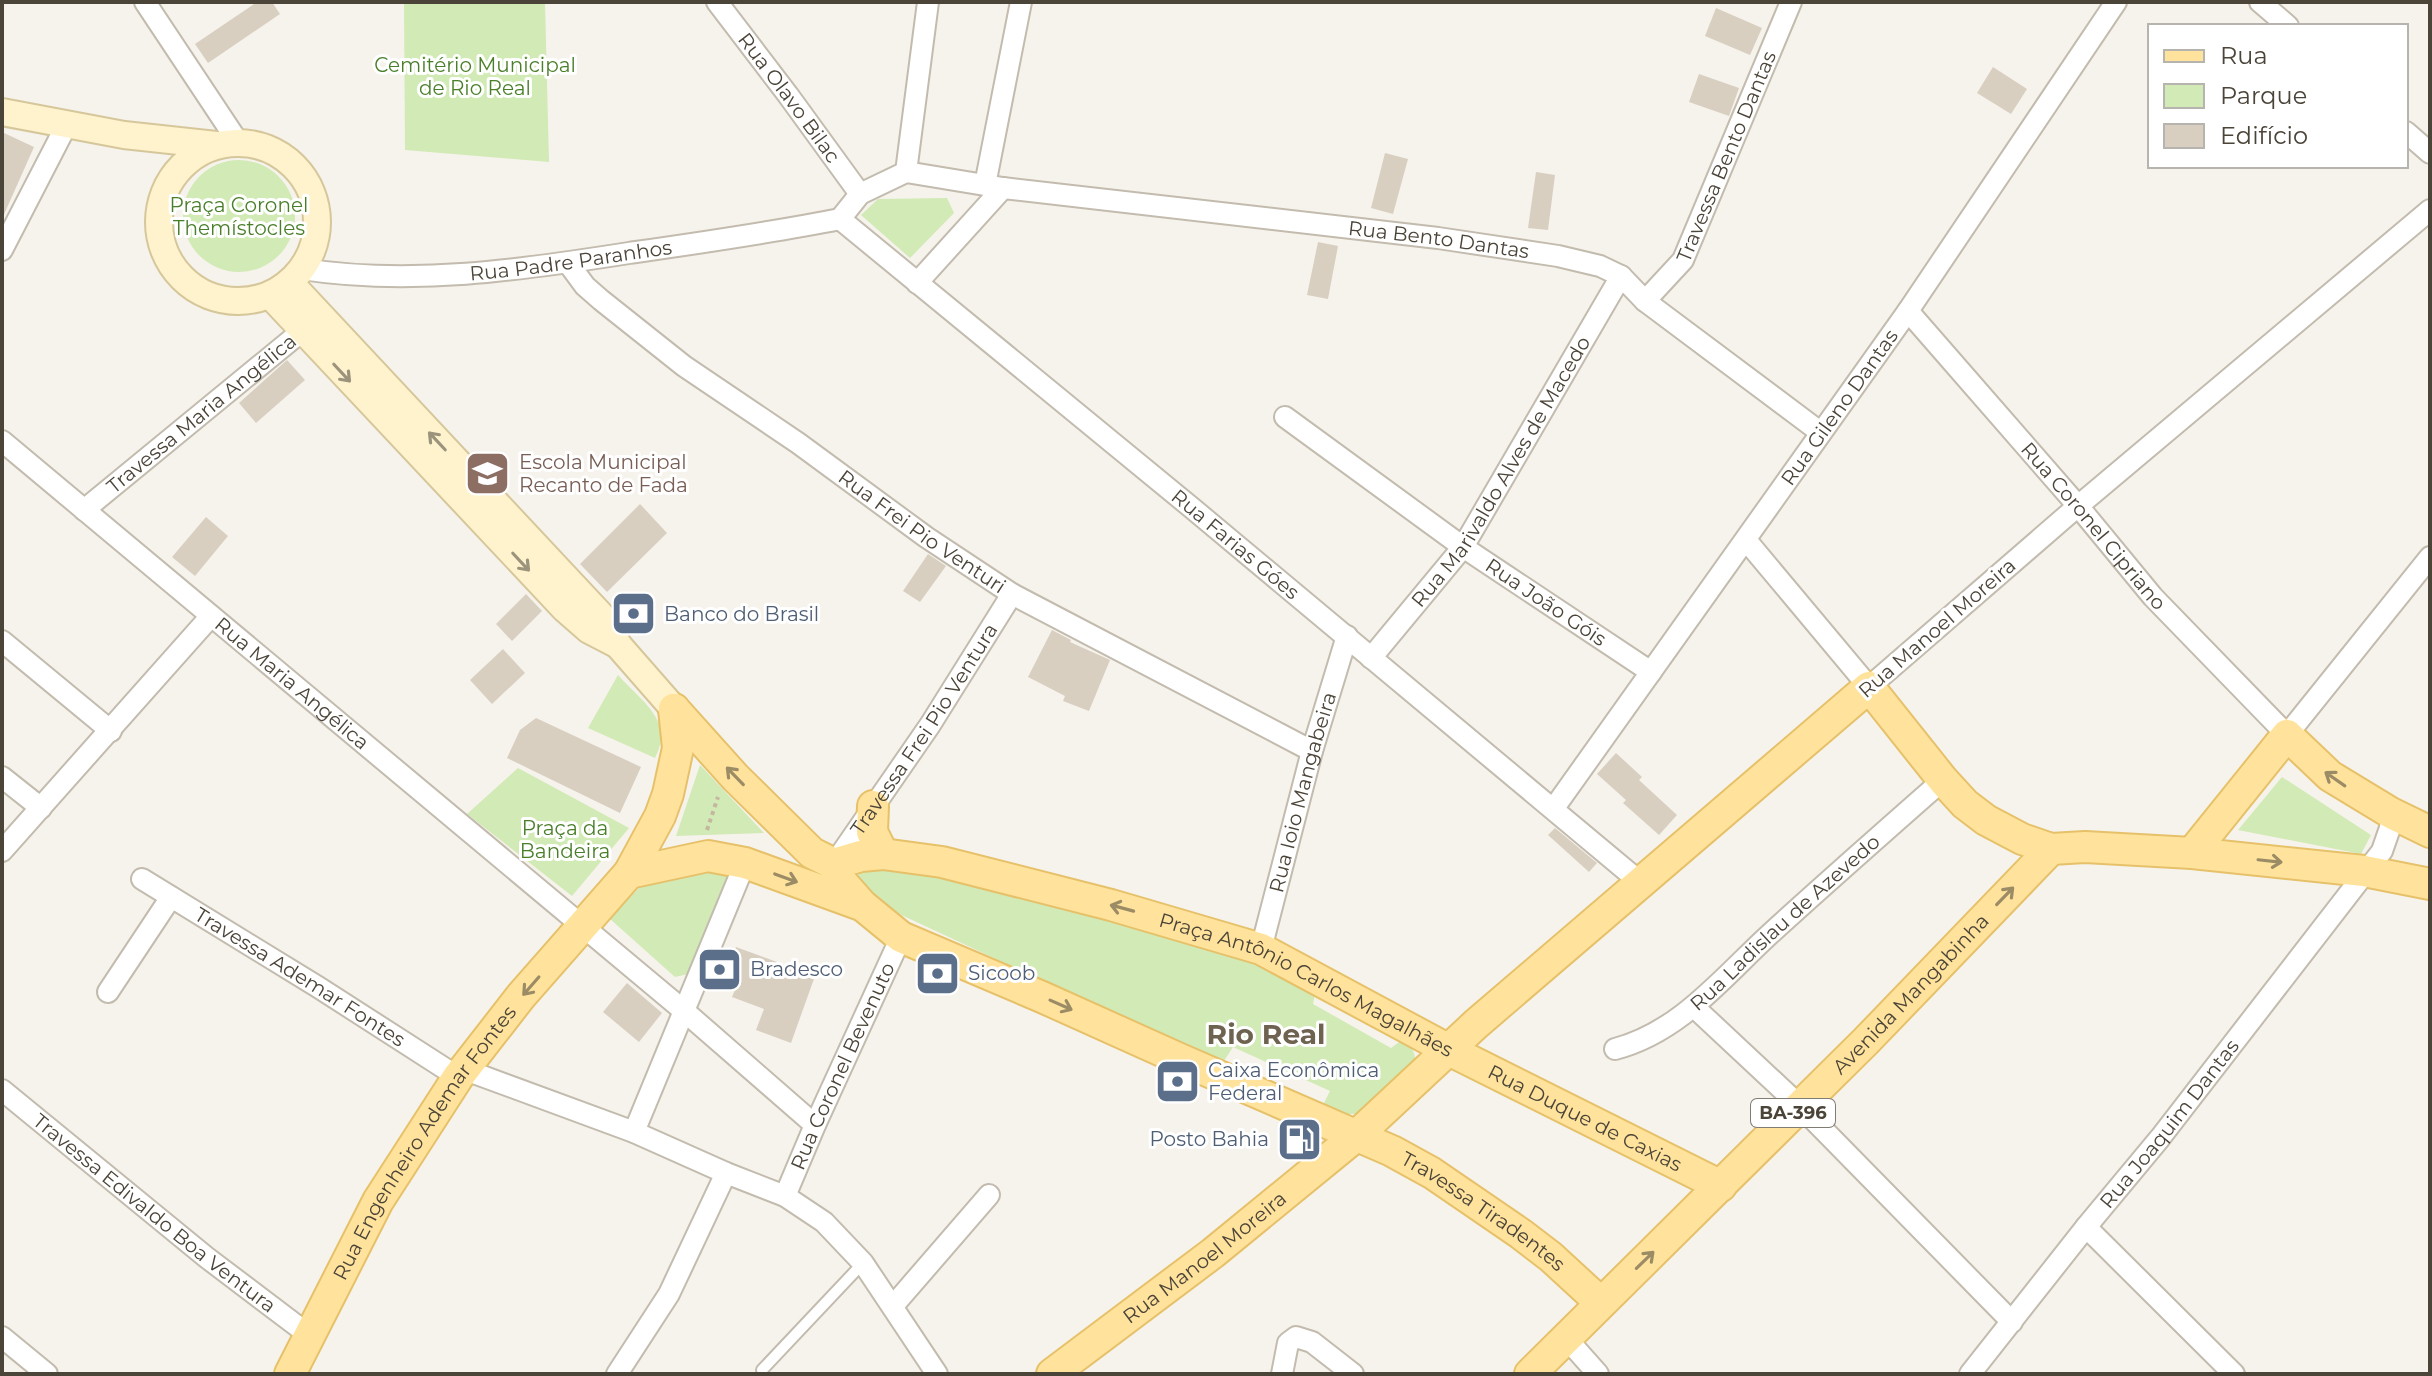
<svg xmlns="http://www.w3.org/2000/svg" width="2432" height="1376" font-family="Montserrat,sans-serif">
  <rect width="100%" height="100%" fill="#f6f3ec"/>
  <g fill="#d2eab5">
    <polygon points="404,2 545,2 549,162 405,150"/>
    <circle cx="239" cy="216" r="56"/>
    <polygon points="947,198 954,213 910,258 861,215 878,199"/>
    <path d="M618 675C642 702 675 721 655 758L588 728Z"/>
    <polygon points="700,765 764,833 676,836"/>
    <polygon points="518,768 629,828 572,896 467,814"/>
    <polygon points="2282,777 2371,835 2361,854 2238,830"/>
    <polygon points="716,865 728,874 688,974 675,977 609,918 643,884"/>
    <path d="M861 867 944 871 1251 955 1316 989 1313 1004 1391 1048 1402 1040C1413 1046 1416 1054 1415 1065L1358 1114H1347L1323 1105 1330 1091 1233 1047 1222 1064 897 913 857 880Z"/>
  </g>
  <g fill="#d8cfc1">
    <polygon points="257,2 272,2 280,14 208,63 195,44"/>
    <polygon points="1716,8 1762,28 1750,55 1705,36"/>
    <polygon points="1993,67 2027,89 2011,114 1977,93"/>
    <polygon points="1699,74 1739,88 1729,116 1689,102"/>
    <polygon points="2,132 34,147 2,219"/>
    <polygon points="1385,153 1408,159 1393,214 1371,208"/>
    <polygon points="1536,172 1555,175 1548,230 1528,228"/>
    <polygon points="1318,242 1338,246 1328,299 1307,295"/>
    <polygon points="287,360 305,380 256,423 239,403"/>
    <polygon points="640,504 667,533 607,592 580,564"/>
    <polygon points="206,517 228,536 195,576 172,557"/>
    <polygon points="928,554 946,566 920,602 903,591"/>
    <polygon points="526,594 542,611 512,641 496,624"/>
    <polygon points="1052,630 1071,640 1070,642 1110,660 1089,711 1063,701 1065,696 1028,677"/>
    <polygon points="503,649 525,673 492,704 470,680"/>
    <polygon points="536,718 641,767 620,813 507,758 520,730"/>
    <polygon points="1616,753 1642,777 1639,780 1677,815 1659,835 1623,803 1626,800 1597,774"/>
    <polygon points="1555,828 1597,863 1589,872 1548,835"/>
    <polygon points="736,947 815,976 791,1043 756,1030 764,1009 732,997 737,985 724,980"/>
    <polygon points="627,983 662,1013 639,1042 603,1012"/>
  </g>
  <g fill="none" stroke-linecap="round" stroke-linejoin="round">
    <defs>
      <polyline id="lane" points="762,1370 863,1263"/>
      <g id="street">
        <polyline points="145,2 238,142"/>
        <path id="s1" d="M717 2 788 95 860 194"/>
        <polyline points="2260,2 2288,26"/>
        <polyline points="2406,132 2430,153"/>
        <polyline points="906,172 928,2"/>
        <polyline points="985,185 1021,2"/>
        <path id="s2" d="M840 219 860 194 906 172 1003 188 1438 238 1558 256 1600 266 1621 276 1645 301 1820 432"/>
        <path id="s3" d="M840 219 1192 508 1640 882"/>
        <polyline points="2,250 67,124"/>
        <path id="s4" d="M568 263 585 286 601 300 684 366 798 443 926 537 1012 594 1312 751"/>
        <path id="s5" d="M302 269C411 286 521 270 629 253 699 243 770 233 840 219"/>
        <polyline points="917,283 1003,188"/>
        <path id="s6" d="M1645 301 1683 260 1791 2"/>
        <path id="s7" d="M1908 311 2078 506 2153 597 2287 735 2430 557"/>
        <path id="s8" d="M1285 417 1463 547 1651 672"/>
        <path id="s9" d="M2 441 683 1010 815 1125"/>
        <path id="s10" d="M84 510 313 322"/>
        <polyline points="1746,540 1869,687 2078,506 2430,210"/>
        <polyline points="2,641 111,731"/>
        <path id="s11" d="M1371 658 1463 547 1621 276"/>
        <polyline points="2,777 41,808"/>
        <path id="s12" d="M1554 808 1908 311 2116 2"/>
        <polyline points="2,851 211,616"/>
        <path id="s13" d="M834 864 930 725 1012 594"/>
        <path id="s14" d="M142 879 318 987 458 1077"/>
        <path id="s15" d="M1261 949 1312 751 1347 636"/>
        <polyline points="108,992 171,897"/>
        <polyline points="1694,1007 1800,1106 2012,1322"/>
        <path id="s16" d="M1615 1049C1680 1032 1722 978 1770 934 1827 882 1885 831 1943 780"/>
        <polyline points="463,1069 634,1132 726,1173 785,1196 824,1222 863,1263 937,1374"/>
        <path id="s17" d="M2 1090 206 1257 309 1335"/>
        <polyline points="634,1132 745,863"/>
        <path id="s18" d="M785 1196 815 1125 901 937"/>
        <polyline points="2086,1227 2234,1374"/>
        <polyline points="893,1306 989,1195"/>
        <polyline points="2,1337 47,1374"/>
        <polyline points="1566,1338 1598,1374"/>
        <polyline points="617,1374 669,1294 726,1173"/>
        <polyline points="1282,1374 1288,1343 1296,1337 1312,1342 1353,1374"/>
        <path id="s19" d="M1970 1374 2086 1227 2160 1138 2382 851 2390 828 2391 813"/>
      </g>
      <g id="secondary">
        <polyline points="2,112 124,135 216,145"/>
        <circle cx="238" cy="222" r="79"/>
        <polyline points="290,283 607,622 618,645 674,709"/>
        <polyline points="270,295 565,609 589,630 618,645"/>
      </g>
      <g id="primary">
        <polyline points="674,709 735,777 812,853 834,864"/>
        <polyline points="873,806 872,832 883,854"/>
        <polyline points="2192,853 2287,735 2330,776 2391,813 2430,832"/>
        <path id="s20" d="M834 864 861 856 883 854 942 862 1111 905 1261 949 1449 1050 1721 1186"/>
        <path id="s21" d="M834 864 839 879 862 905 901 937 1042 997 1182 1060 1392 1151 1432 1173 1521 1234 1551 1257 1601 1303"/>
        <polyline points="629,873 708,856 745,863 858,904"/>
        <path id="s22" d="M290 1374 378 1201 458 1077 521 996 629 873 660 816 668 794 678 748 674 709"/>
        <path id="s23" d="M1052 1374 1213 1253 1356 1136 1476 1024 1869 687 1943 780 1965 804 1986 820 2022 839 2051 849 2085 847 2192 853 2364 871 2430 884"/>
        <path id="s24" d="M1530 1374 1866 1041 2051 849"/>
      </g>
    </defs>
    <use href="#lane" stroke="#c2bbae" stroke-width="14"/>
    <use href="#street" stroke="#c2bbae" stroke-width="24"/>
    <use href="#secondary" stroke="#d6c79b" stroke-width="30"/>
    <use href="#primary" stroke="#e6c16a" stroke-width="34"/>
    <polyline stroke="#c4b79f" stroke-width="4" stroke-dasharray="4 4" stroke-linecap="butt" points="707,830 718,797"/>
    <use href="#lane" stroke="#fff" stroke-width="10"/>
    <use href="#street" stroke="#fff" stroke-width="20"/>
    <use href="#secondary" stroke="#fff3cd" stroke-width="26"/>
    <use href="#primary" stroke="#ffe39c" stroke-width="30"/>
  </g>
  <defs><path id="oneway-shaft" d="M-6 0H5M1.5-3L5.5 0L1.5 3" fill="none" stroke-width="1.6" stroke-linecap="round" stroke-linejoin="round" transform="scale(2)"/></defs>
  <g stroke="#9c937c">
    <use href="#oneway-shaft" transform="translate(342 373) rotate(47)"/>
    <use href="#oneway-shaft" transform="translate(437 441) rotate(-133)"/>
    <use href="#oneway-shaft" transform="translate(521 562) rotate(47)"/>
  </g>
  <g stroke="#9c8c66">
    <use href="#oneway-shaft" transform="translate(735 776) rotate(-134)"/>
    <use href="#oneway-shaft" transform="translate(2335 779) rotate(-145)"/>
    <use href="#oneway-shaft" transform="translate(2270 861) rotate(6)"/>
    <use href="#oneway-shaft" transform="translate(786 878) rotate(20)"/>
    <use href="#oneway-shaft" transform="translate(2005 896) rotate(-46)"/>
    <use href="#oneway-shaft" transform="translate(1122 908) rotate(-165)"/>
    <use href="#oneway-shaft" transform="translate(531 986) rotate(131)"/>
    <use href="#oneway-shaft" transform="translate(1061 1005) rotate(24)"/>
    <use href="#oneway-shaft" transform="translate(1645 1260) rotate(-44)"/>
  </g>
  <defs>
    <symbol id="school-square" viewBox="-11 -11 22 22"><rect x="-9" y="-9" width="18" height="18" rx="4" fill="#8d6e63" stroke="#fff"/><path d="M0-5L7-2L0 1L-7-2ZM-4 1L0 2.5L4 1V4Q0 6-4 4Z" fill="#fff"/></symbol>
    <symbol id="bank-square" viewBox="-11 -11 22 22"><rect x="-9" y="-9" width="18" height="18" rx="4" fill="#5c6f8a" stroke="#fff"/><path d="M-6-4H6V4H-6ZM0-2.3a2.3 2.3 0 1 0 0 4.6a2.3 2.3 0 1 0 0-4.6Z" fill="#fff"/></symbol>
    <symbol id="fuel-square" viewBox="-11 -11 22 22"><rect x="-9" y="-9" width="18" height="18" rx="4" fill="#5c6f8a" stroke="#fff"/><path d="M-5.5-6h7V0h2V4h1.3V-2.5L3-4.5l.8-.8L6-3V5H2.5V1h-1V6h-7ZM-4.2-4.7v3.2H.2V-4.7Z" fill="#fff"/></symbol>
  </defs>
  <g fill-rule="evenodd">
    <use href="#school-square" x="462" y="448" width="51" height="51"/>
    <use href="#bank-square" x="608" y="588" width="51" height="51"/>
    <use href="#bank-square" x="694" y="944" width="51" height="51"/>
    <use href="#bank-square" x="912" y="948" width="51" height="51"/>
    <use href="#bank-square" x="1152" y="1056" width="51" height="51"/>
    <use href="#fuel-square" x="1274" y="1114" width="51" height="51"/>
  </g>
  <g text-anchor="middle" dominant-baseline="central" stroke-width="6" stroke-linejoin="round" paint-order="stroke">
    <rect fill="#fff" stroke="#817c74" stroke-width="2" x="1751" y="1099" width="84" height="28" rx="6"/>
    <g font-size="18" font-weight="bold" fill="#4b4439">
      <text x="1793" y="1113">BA-396</text>
    </g>
    <g font-size="20" fill="#4a7f2a" stroke="#fff">
      <text x="475" y="65">Cemitério Municipal<tspan x="475" dy="23">de Rio Real</tspan></text>
      <text x="239" y="205">Praça Coronel<tspan x="239" dy="23">Themístocles</tspan></text>
      <text x="565" y="828">Praça da<tspan x="565" dy="23">Bandeira</tspan></text>
    </g>
    <g font-size="20" fill="#4b4439" stroke="#fff">
      <text stroke="none"><textPath href="#s1" startOffset="120">Rua Olavo Bilac</textPath></text>
      <text stroke="none"><textPath href="#s6" startOffset="168">Travessa Bento Dantas</textPath></text>
      <text stroke="none"><textPath href="#s2" startOffset="620">Rua Bento Dantas</textPath></text>
      <text stroke="none"><textPath href="#s5" startOffset="270">Rua Padre Paranhos</textPath></text>
      <text stroke="none"><textPath href="#s12" startOffset="492">Rua Gileno Dantas</textPath></text>
      <text stroke="none"><textPath href="#s10" startOffset="152">Travessa Maria Angélica</textPath></text>
      <text stroke="none"><textPath href="#s11" startOffset="228">Rua Marivaldo Alves de Macedo</textPath></text>
      <text stroke="none"><textPath href="#s7" startOffset="284">Rua Coronel Cipriano</textPath></text>
      <text stroke="none"><textPath href="#s4" startOffset="446">Rua Frei Pio Venturi</textPath></text>
      <text stroke="none"><textPath href="#s3" startOffset="512">Rua Farias Góes</textPath></text>
      <text stroke="none"><textPath href="#s8" startOffset="320">Rua João Góis</textPath></text>
      <text transform="translate(1937 628) rotate(-41)">Rua Manoel Moreira</text>
      <text stroke="none"><textPath href="#s9" startOffset="378">Rua Maria Angélica</textPath></text>
      <text stroke="none"><textPath href="#s13" startOffset="162">Travessa Frei Pio Ventura</textPath></text>
      <text stroke="none"><textPath href="#s15" startOffset="162">Rua Ioio Mangabeira</textPath></text>
      <text stroke="none"><textPath href="#s16" startOffset="214">Rua Ladislau de Azevedo</textPath></text>
      <text stroke="none"><textPath href="#s14" startOffset="186">Travessa Ademar Fontes</textPath></text>
      <text stroke="none"><textPath href="#s20" startOffset="496">Praça Antônio Carlos Magalhães</textPath></text>
      <text stroke="none"><textPath href="#s24" startOffset="538">Avenida Mangabinha</textPath></text>
      <text stroke="none"><textPath href="#s18" startOffset="142">Rua Coronel Bevenuto</textPath></text>
      <text stroke="none"><textPath href="#s20" startOffset="806">Rua Duque de Caxias</textPath></text>
      <text stroke="none"><textPath href="#s19" startOffset="320">Rua Joaquim Dantas</textPath></text>
      <text stroke="none"><textPath href="#s22" startOffset="268">Rua Engenheiro Ademar Fontes</textPath></text>
      <text stroke="none"><textPath href="#s17" startOffset="196">Travessa Edivaldo Boa Ventura</textPath></text>
      <text stroke="none"><textPath href="#s21" startOffset="746">Travessa Tiradentes</textPath></text>
      <text stroke="none"><textPath href="#s23" startOffset="192">Rua Manoel Moreira</textPath></text>
    </g>
    <g font-size="20" fill="#785e54" stroke="#fff" text-anchor="start">
      <text x="519" y="462">Escola Municipal<tspan x="519" dy="23">Recanto de Fada</tspan></text>
    </g>
    <g font-size="20" fill="#4e5e75" stroke="#fff" text-anchor="start">
      <text x="664" y="614">Banco do Brasil</text>
      <text x="750" y="969">Bradesco</text>
      <text x="968" y="973">Sicoob</text>
      <text x="1208" y="1070">Caixa Econômica<tspan x="1208" dy="23">Federal</tspan></text>
      <text x="1269" y="1139" text-anchor="end">Posto Bahia</text>
    </g>
    <g font-size="28" font-weight="bold" fill="#6e6250" stroke="#fff">
      <text x="1266" y="1034">Rio Real</text>
    </g>
  </g>
  <rect width="2432" height="1376" fill="none" stroke="#4b4439" stroke-width="8"/>
  <rect x="2148" y="24" width="260" height="144" fill="#ffffff" stroke="#b7b4b0" stroke-width="2"/>
  <rect x="2164" y="50" width="40" height="12" fill="#ffe39c" stroke="#b7b4b0" stroke-width="2"/>
  <text x="2220" y="64" font-size="24" fill="#4b4439">Rua</text>
  <rect x="2164" y="84" width="40" height="24" fill="#d2eab5" stroke="#b7b4b0" stroke-width="2"/>
  <text x="2220" y="104" font-size="24" fill="#4b4439">Parque</text>
  <rect x="2164" y="124" width="40" height="24" fill="#d8cfc1" stroke="#b7b4b0" stroke-width="2"/>
  <text x="2220" y="144" font-size="24" fill="#4b4439">Edifício</text>
</svg>
